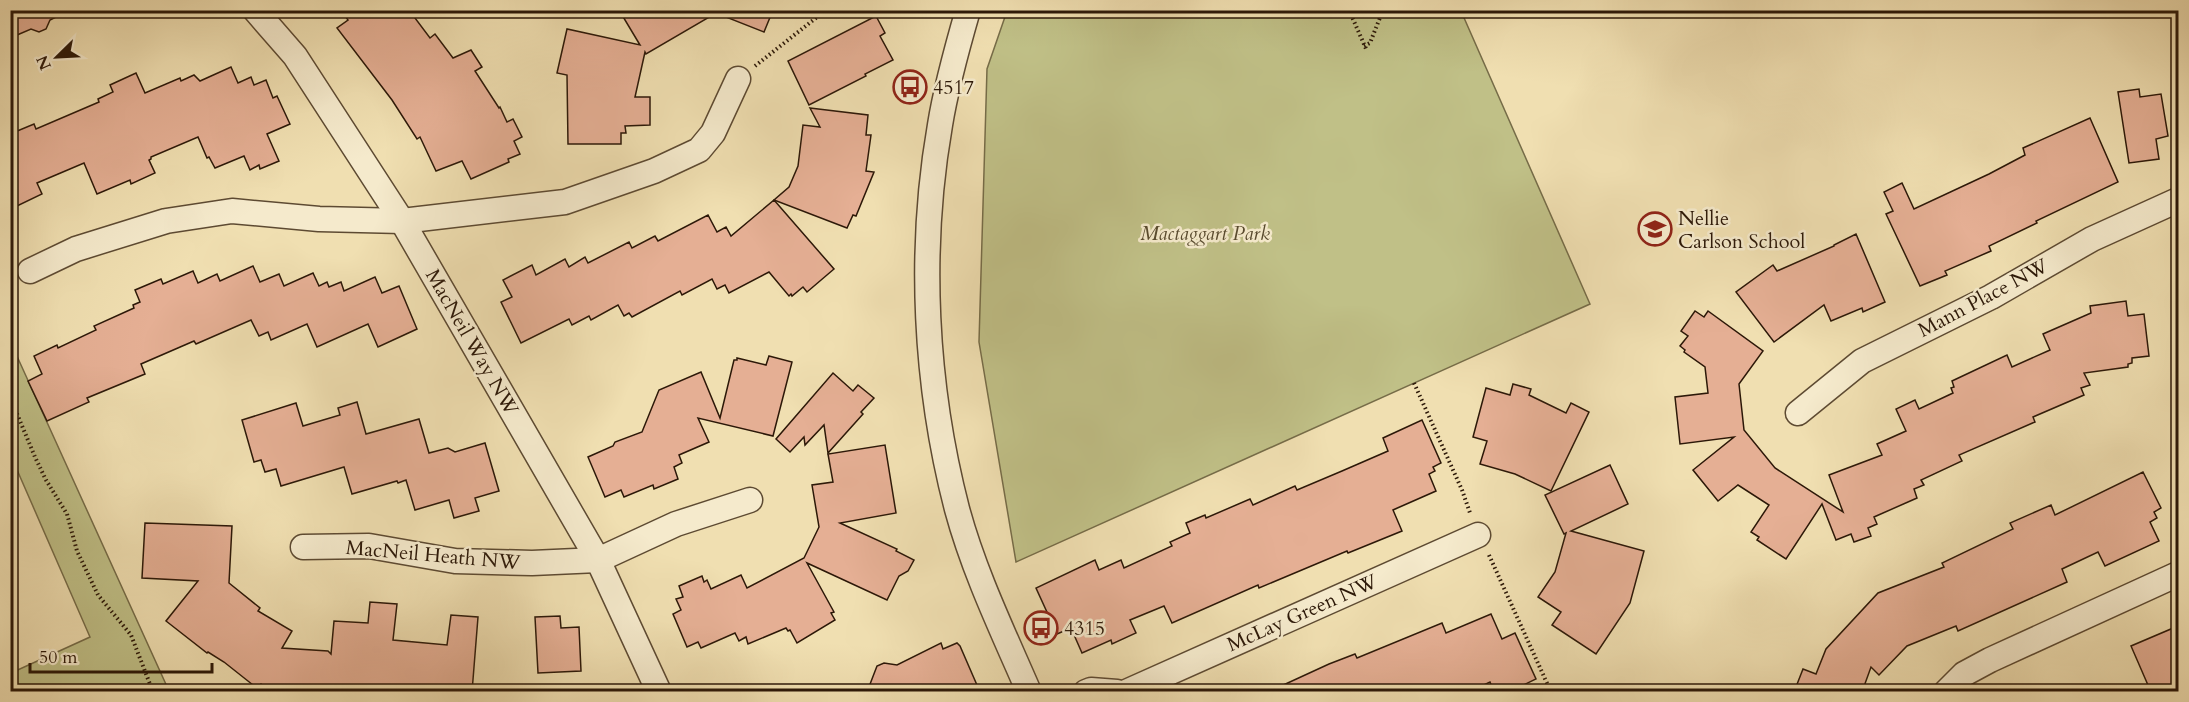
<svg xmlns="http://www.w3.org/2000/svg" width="2189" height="702" font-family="Cardo,serif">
  <rect width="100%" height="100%" fill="#f0dfb1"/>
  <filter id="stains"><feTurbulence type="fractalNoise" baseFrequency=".00333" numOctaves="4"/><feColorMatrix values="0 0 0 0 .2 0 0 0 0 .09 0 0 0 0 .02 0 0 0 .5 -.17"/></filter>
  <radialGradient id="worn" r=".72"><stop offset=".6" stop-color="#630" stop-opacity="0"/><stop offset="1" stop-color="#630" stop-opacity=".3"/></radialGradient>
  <g fill="#c0c087" stroke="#766c48" stroke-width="1.5">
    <polygon points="1007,11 1461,11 1590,304 1016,562 979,342 987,69"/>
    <polygon points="11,343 169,691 11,691 11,673 90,637 11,456"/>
  </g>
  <g fill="#e5af94" stroke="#2c1808" stroke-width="1.5">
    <polygon points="10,10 70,10 50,20 46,29 39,32 31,29 10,38"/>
    <polygon points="341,10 409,10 430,38 435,34 453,58 471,50 482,67 475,71 499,108 500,107 507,122 513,119 522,137 514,141 520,154 508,159 509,162 471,179 462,161 436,171 420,137 417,139 392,100 337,28 348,20"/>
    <polygon points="619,10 773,10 764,32 716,13 646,54 645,52 635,97 650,97 650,125 625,126 626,133 621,133 621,144 568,144 567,75 557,73 567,29 640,45"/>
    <polygon points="876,16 885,33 880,36 893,60 865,74 866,76 809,105 788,61"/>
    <polygon points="231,67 238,83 251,77 254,85 266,80 273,98 277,96 290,124 267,134 279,161 260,169 259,165 250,170 244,156 215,168 209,157 207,158 198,137 151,157 151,159 149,160 155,173 131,184 130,180 97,194 84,163 37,183 42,194 17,206 10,192 10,134 34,124 36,129 99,102 98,99 113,92 110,85 136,73 145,93 180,78 181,81 194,75 200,81"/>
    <polygon points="2139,89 2140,97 2161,94 2168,136 2156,139 2159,159 2129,163 2118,92"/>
    <polygon points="810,108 868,115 866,135 871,135 866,171 874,172 856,216 853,215 847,228 774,200 789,187 798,166 803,125 820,127"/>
    <polygon points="2090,118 2118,182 2036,221 2037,223 1989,246 1991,251 1945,271 1947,275 1920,286 1886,214 1893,211 1884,192 1902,183 1914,209 1989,174 2025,155 2023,148"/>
    <polygon points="774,200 834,269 807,292 803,287 792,296 791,294 789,296 769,272 729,293 725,285 717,289 712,279 682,295 680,291 632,317 629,313 624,316 618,305 591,320 589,316 572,325 569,319 521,343 501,302 512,297 503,280 532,265 536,275 565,259 569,267 585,257 588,263 629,242 632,248 655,236 658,241 708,215 717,232 726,227 731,236"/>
    <polygon points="1856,234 1885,302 1863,312 1862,308 1831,321 1824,305 1774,342 1736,292 1773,265 1777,271 1834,246 1834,245"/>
    <polygon points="253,266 260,282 279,274 284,286 313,273 319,286 327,282 329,287 341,282 344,291 375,277 382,293 399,286 417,329 378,347 368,324 317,347 307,324 271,340 268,332 259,336 251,320 196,344 194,341 141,364 145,374 87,398 89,402 47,421 28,381 42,374 34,356 57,345 58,348 96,330 94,326 134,308 133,305 140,302 135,290 161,279 163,284 193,271 198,283 217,274 220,281"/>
    <polygon points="2126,301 2128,316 2144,314 2149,356 2132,358 2132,363 2128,364 2128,367 2084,373 2090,385 2081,388 2084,395 2033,417 2035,422 1959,455 1962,461 1921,480 1924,485 1914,489 1917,498 1874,517 1877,524 1868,528 1871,536 1854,542 1851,534 1836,540 1822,504 1786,559 1757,540 1759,537 1751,532 1769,505 1738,485 1718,501 1693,470 1734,437 1680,444 1675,397 1708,393 1705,367 1684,352 1685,350 1680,346 1688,336 1681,331 1695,311 1704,317 1708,311 1763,351 1739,384 1744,430 1775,468 1843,512 1829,475 1882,455 1877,444 1906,431 1896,409 1915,400 1919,409 1953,393 1951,388 1954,387 1952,381 2007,355 2012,367 2050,350 2043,334 2091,313 2090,306"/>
    <polygon points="769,356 792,362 773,436 698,418 709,442 679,455 682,463 674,467 678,479 654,489 653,485 624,497 621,490 605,497 588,457 613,446 615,442 642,432 659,390 701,372 720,418 734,360 737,360 737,358 766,365"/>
    <polygon points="833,373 853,391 858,385 874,398 861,412 863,414 828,453 824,425 805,445 804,437 790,452 776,439"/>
    <polygon points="1513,384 1531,389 1529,395 1566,413 1571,403 1589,412 1551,491 1515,474 1480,464 1487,441 1473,437 1486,388 1510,395"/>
    <polygon points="357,402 366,434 419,419 429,453 448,448 455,452 485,443 499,491 475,498 479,511 454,518 449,500 415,510 406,480 398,483 397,481 352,494 344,467 281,486 276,469 265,472 261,460 254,462 242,420 296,403 303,426 340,415 338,408"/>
    <polygon points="1422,420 1441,463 1433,467 1435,471 1429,474 1436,491 1393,510 1402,531 1348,553 1347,551 1259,588 1258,585 1172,623 1164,606 1130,620 1136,633 1112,644 1111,640 1082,653 1071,628 1057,634 1036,588 1095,560 1099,570 1121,560 1124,568 1172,546 1170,542 1190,533 1186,523 1205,515 1206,518 1250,499 1253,505 1295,486 1297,490 1342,471 1388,451 1383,438"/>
    <polygon points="885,445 896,513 840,523 897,549 896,551 914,560 908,571 899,576 887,600 807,563 834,612 831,613 835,620 797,643 790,630 788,631 786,628 748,644 746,637 739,641 735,633 701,648 698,642 687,647 673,614 681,610 676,599 683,597 679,586 702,576 704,582 707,580 711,589 741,575 747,588 804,558 819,527 812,485 833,482 828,454"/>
    <polygon points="1610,465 1628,504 1571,531 1644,551 1630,603 1596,654 1552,625 1561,612 1538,597 1555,572 1566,533 1564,534 1545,495"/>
    <polygon points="2143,472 2161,508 2154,512 2157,518 2150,522 2159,541 2105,566 2098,552 2062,569 2067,582 1958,631 1956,626 1907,646 1879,675 1871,667 1862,692 1794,692 1803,669 1816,674 1826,649 1878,593 1944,567 1942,563 2013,529 2010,523 2051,505 2055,515"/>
    <polygon points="145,523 232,526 229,583 260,608 258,611 292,631 282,648 328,651 331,654 334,621 368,623 370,602 397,604 393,640 447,645 451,615 478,617 472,692 394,692 356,687 356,692 273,692 261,684 258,689 224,662 208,652 207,653 166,621 198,581 142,578"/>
    <polygon points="1491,614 1502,639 1515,633 1536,679 1509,692 1494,692 1490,682 1469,692 1268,692 1329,664 1355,654 1357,658 1442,623 1446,633"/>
    <polygon points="560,616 561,628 579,627 581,671 538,673 535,617"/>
    <polygon points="2178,626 2178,692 2151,692 2131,646"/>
    <polygon points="941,643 943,649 957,643 960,646 980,692 867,692 877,666 884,663 897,665"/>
  </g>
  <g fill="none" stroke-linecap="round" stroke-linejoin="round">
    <defs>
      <g id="minor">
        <polyline points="255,10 295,56 402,221 598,560 659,692"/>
        <path d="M968 10C957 48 946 87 940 125 918 251 925 386 957 509 974 572 1003 632 1029 692"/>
        <polyline points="30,271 76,249 166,221 232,211 319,219 402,221 565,202 654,171 699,150 713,133 738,79"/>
        <polyline points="1798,413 1862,361 1991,297 2092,239 2178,200"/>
        <polyline points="303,547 369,546 455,561 532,563 598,560 676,524 750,500"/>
        <polyline points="1086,692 1091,690 1117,692"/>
        <polyline points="1126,692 1478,535"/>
        <polyline points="1946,692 1964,674 1990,660 2178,574"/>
      </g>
    </defs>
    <use href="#minor" stroke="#5d4a32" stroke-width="27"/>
    <g stroke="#2c1808" stroke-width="4" stroke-dasharray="1.5 3" stroke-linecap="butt">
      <polyline points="1349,10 1367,51"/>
      <polyline points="1381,16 1394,10"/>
      <polyline points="1364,46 1370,43 1383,10"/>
      <polyline points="755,66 826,10"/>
      <polyline points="1414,383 1462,490 1470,513"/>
      <polyline points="10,397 35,457 46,480 67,514 77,551 98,595 131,635 153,692"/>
      <polyline points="1489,555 1551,692"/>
    </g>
    <use href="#minor" stroke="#f5eacc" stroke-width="24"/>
  </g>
  <defs>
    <symbol id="bus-ring" viewBox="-11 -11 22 22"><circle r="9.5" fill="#f5eacc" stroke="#8f2418" stroke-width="1.5"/><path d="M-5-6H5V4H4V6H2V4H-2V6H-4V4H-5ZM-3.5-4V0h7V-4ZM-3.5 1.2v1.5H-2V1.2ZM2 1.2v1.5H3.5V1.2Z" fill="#8f2418"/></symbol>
    <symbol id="school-ring" viewBox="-11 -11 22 22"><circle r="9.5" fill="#f5eacc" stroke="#8f2418" stroke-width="1.5"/><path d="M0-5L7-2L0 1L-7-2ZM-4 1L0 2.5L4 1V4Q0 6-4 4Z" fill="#8f2418"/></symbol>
  </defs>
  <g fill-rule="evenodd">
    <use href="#bus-ring" x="891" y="68" width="38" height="38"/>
    <use href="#school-ring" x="1636" y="210" width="38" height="38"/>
    <use href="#bus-ring" x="1022" y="609" width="38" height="38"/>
  </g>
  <g text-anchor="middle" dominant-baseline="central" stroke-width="5" stroke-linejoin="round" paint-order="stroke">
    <g font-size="20" fill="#2c1808" stroke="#f5eacc" text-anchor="start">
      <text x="933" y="87">4517</text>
      <text x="1678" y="218">Nellie<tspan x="1678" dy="23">Carlson School</tspan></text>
      <text x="1064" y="628">4315</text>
    </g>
    <g font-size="20" font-style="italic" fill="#584a2e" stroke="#f5eacc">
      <text x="1205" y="233">Mactaggart Park</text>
    </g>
    <g font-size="20" fill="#2c1808" stroke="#f5eacc">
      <text transform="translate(1983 298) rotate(-28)">Mann Place NW</text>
      <text transform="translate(472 342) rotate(60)">MacNeil Way NW</text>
      <text transform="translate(433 555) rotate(5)">MacNeil Heath NW</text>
      <text transform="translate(1302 613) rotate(-24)">McLay Green NW</text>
    </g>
  </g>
  <rect width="2189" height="702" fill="none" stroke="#f0dfb1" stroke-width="36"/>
  <rect x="12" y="12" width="2165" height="678" fill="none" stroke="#2c1808" stroke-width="3"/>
  <rect x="18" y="18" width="2153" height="666" fill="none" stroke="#2c1808" stroke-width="1.5"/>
  <g transform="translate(57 57) rotate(246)" stroke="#f5eacc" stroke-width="4.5" paint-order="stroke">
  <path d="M0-4.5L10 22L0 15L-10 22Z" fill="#2c1808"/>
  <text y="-9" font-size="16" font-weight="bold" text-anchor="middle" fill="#2c1808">N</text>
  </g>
  <path d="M30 663v9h182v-9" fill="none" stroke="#2c1808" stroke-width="3"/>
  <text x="39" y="663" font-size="18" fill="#2c1808" stroke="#f5eacc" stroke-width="4.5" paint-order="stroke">50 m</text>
  <rect width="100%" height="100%" filter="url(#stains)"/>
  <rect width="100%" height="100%" fill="url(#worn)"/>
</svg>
